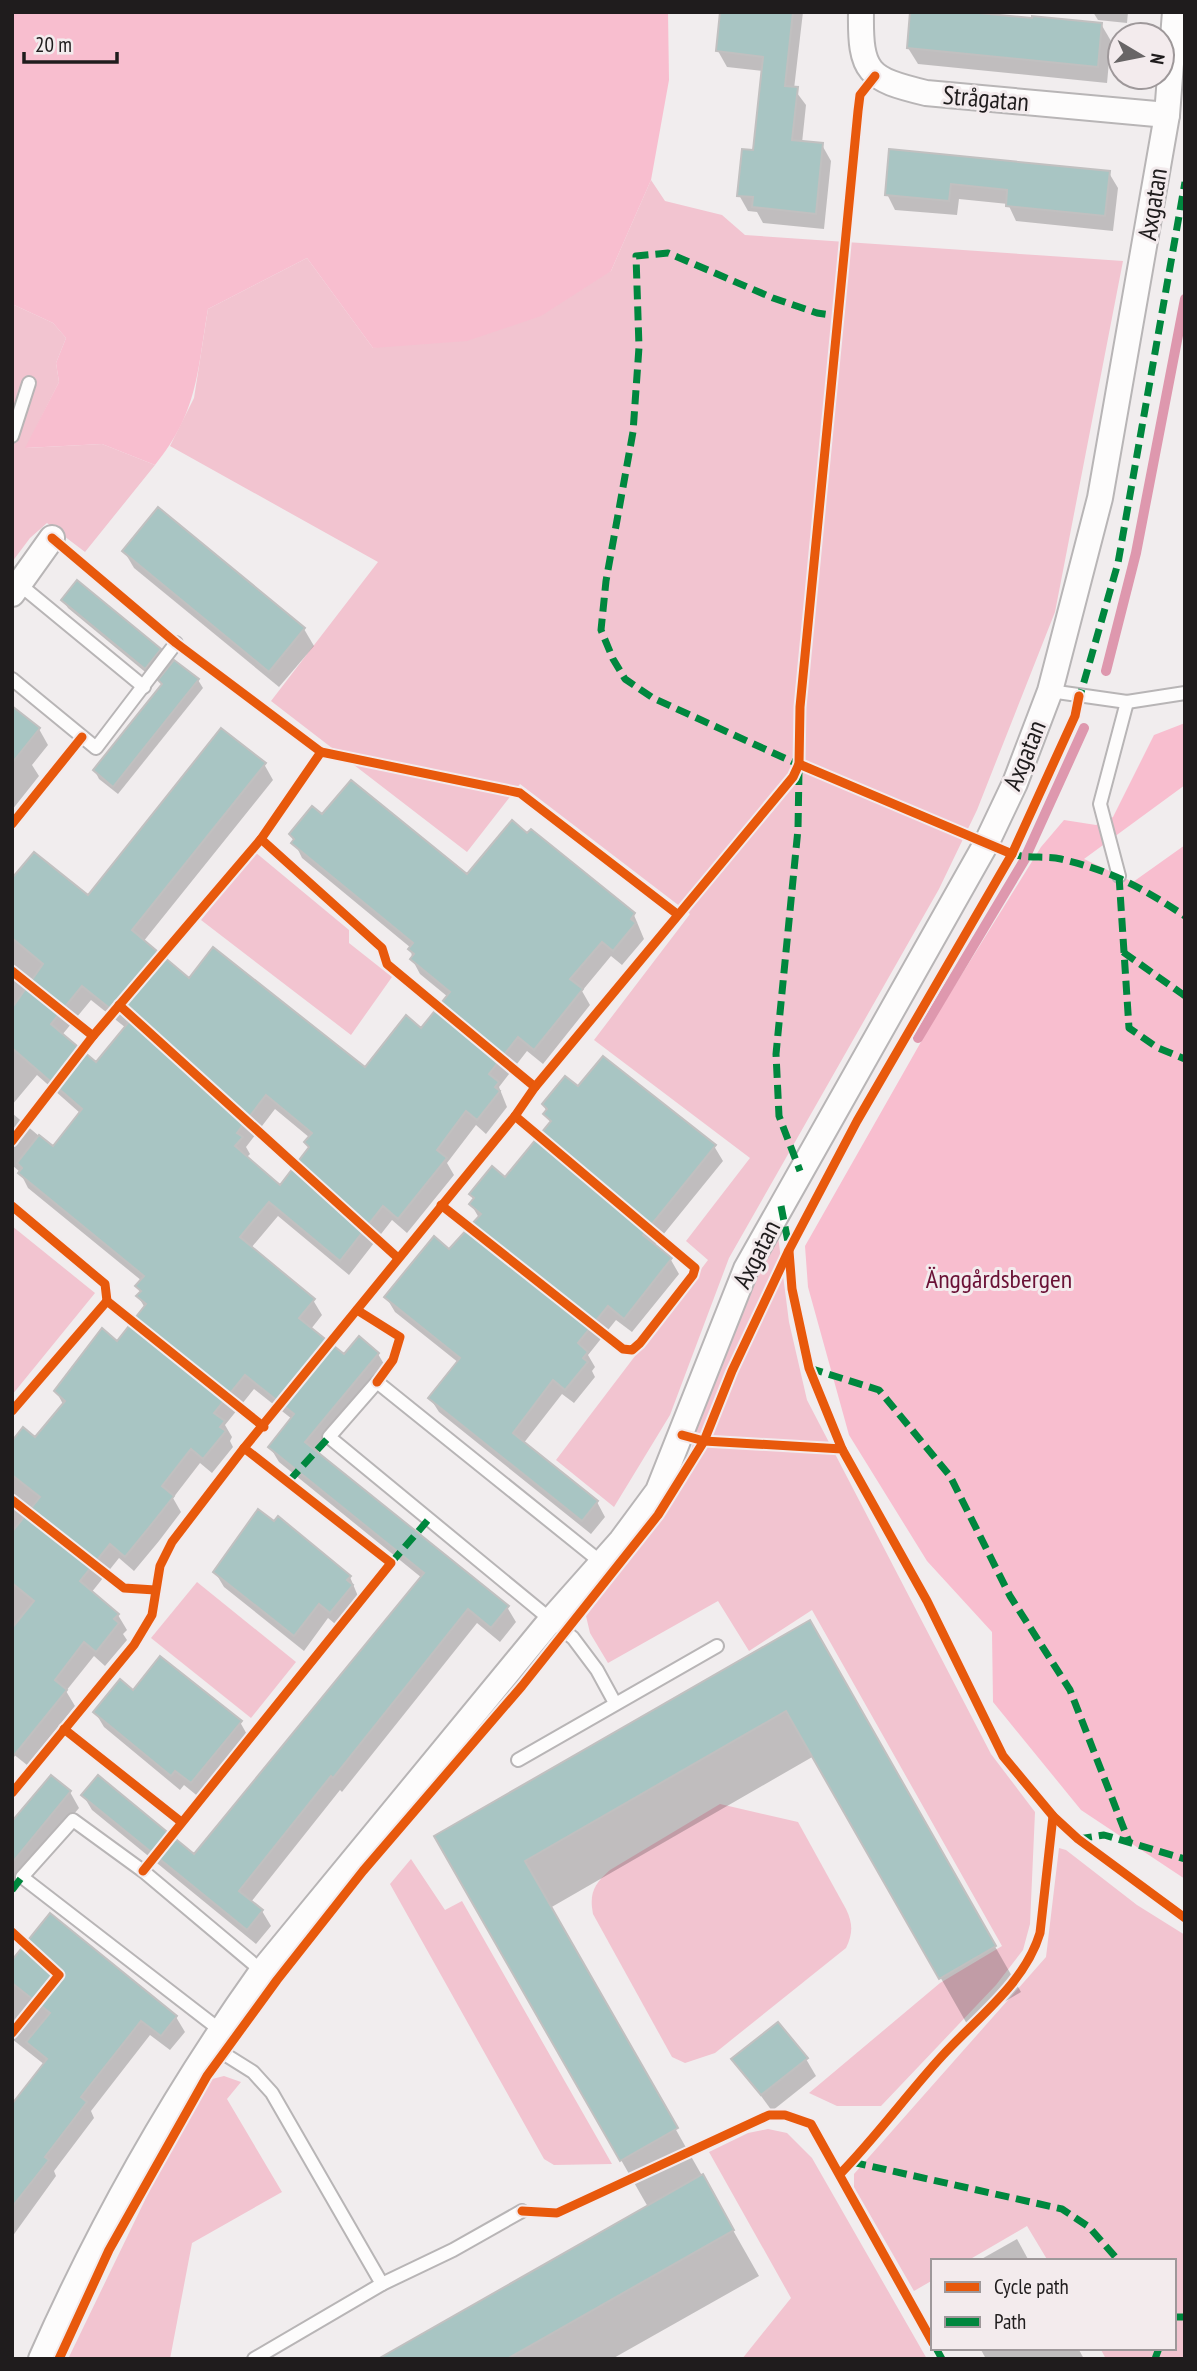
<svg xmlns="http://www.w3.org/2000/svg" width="1197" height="2371" font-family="'PT Sans Narrow',sans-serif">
  <rect width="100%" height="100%" fill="#f1edee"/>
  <g fill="#f2c4d0">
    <polygon points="651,180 665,201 722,215 745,235 1123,261 1055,612 977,810 939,889 729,1258 670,1415 614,1507 556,1460 708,1260 686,1241 750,1158 594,1040 690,914 520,784 467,852 271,701 378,562 170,446 194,398 208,309 307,258 373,348 611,271"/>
    <polygon points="12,304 53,323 66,338 56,363 59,382 26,448 102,444 155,465 85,552 47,523 30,538 12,562"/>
    <polygon points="255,852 349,930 349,943 392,977 351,1035 201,920"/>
    <polygon points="12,1226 95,1293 12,1395"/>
    <polygon points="778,1236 789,1322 807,1400 991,1754 1035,1812 1030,1924 1023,1950 996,1985 881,2106 837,2106 809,2093 940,1983 1002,1946 812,1610 749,1651 718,1601 608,1663 590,1633 586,1616 654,1526 684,1477 712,1374 745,1298"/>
    <polygon points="197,1582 296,1662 251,1718 151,1638"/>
    <path d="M720 1804 798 1822 846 1909C853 1924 853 1933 846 1948L715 2053 685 2063 672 2057 593 1914C589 1893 594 1884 610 1870Z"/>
    <polygon points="1059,1848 1066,1850 1137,1905 1185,1935 1185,2359 1106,2359 1100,2348 1174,2348 1174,2261 1048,2261 1027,2226 967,2261 933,2261 933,2280 914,2291 854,2187 854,2174 1046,1957"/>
    <polygon points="411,1859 445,1910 462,1901 612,2164 554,2165 544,2159 390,1884"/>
    <polygon points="224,2076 241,2082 227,2099 282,2192 192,2243 170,2359 68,2359 190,2107 212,2079"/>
    <polygon points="768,2129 787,2133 812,2158 927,2359 742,2359 791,2298 709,2152 748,2133"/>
  </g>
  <g fill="#f8becf">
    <path d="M12 12H668L669 80 651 180 611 271 541 316 467 341 373 348 307 258 208 309C197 373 198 412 155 465L102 444 25 448 59 382 56 363 66 338 53 323 12 304Z"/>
    <polygon points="1185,723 1185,785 1084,859 1133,882 1185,845 1185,1879 1081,1810 993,1702 992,1632 927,1561 849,1435 808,1287 805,1246 934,1019 1041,847 1064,820 1096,825 1113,817 1154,735"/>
  </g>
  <g fill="#0003" fill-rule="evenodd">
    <polygon points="722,12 803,12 794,89 806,105 802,143 822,145 831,161 824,229 763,223 757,212 748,211 739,195 755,152 763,71 727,67 718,51"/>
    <polygon points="1093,12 1128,12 1127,23 1098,20"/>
    <polygon points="1101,24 1111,41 1107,83 918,64 908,48"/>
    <polygon points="891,151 1109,173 1118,188 1113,231 1016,221 1008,204 959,199 957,215 895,210 887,194"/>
    <polygon points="124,551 304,629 314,646 279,687 134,568"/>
    <polygon points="63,600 159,650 164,658 150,676 68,608"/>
    <polygon points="198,680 203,688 118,794 99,779 95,771"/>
    <polygon points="12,708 39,729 48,745 32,765 39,776 12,810"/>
    <path d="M264 764 273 780 143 942 189 980 365 1069 421 1031 448 997 420 974 412 959 411 948 302 858 291 835 323 817 468 876 634 915 644 939 622 965 611 956 582 991 590 1005 543 1064 527 1051 499 1087 507 1107 486 1134 476 1125 447 1163 454 1175 407 1233 392 1220 349 1275 278 1216 251 1248 313 1300 322 1315 311 1329 344 1356 378 1354 387 1369 317 1453 507 1607 516 1622 500 1642 477 1623 342 1792 340 1790 251 1902 262 1911 271 1926 256 1944 92 1810 83 1795 195 1857 422 1578 279 1462 270 1447 292 1419 254 1389 225 1425 232 1437 230 1441 233 1447 212 1473 200 1463 173 1498 181 1512 159 1541 134 1571 119 1558 91 1593 118 1615 127 1630 123 1634 127 1640 105 1666 94 1656 66 1691 75 1706 27 1765 12 1753V1444L35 1440 64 1406 56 1391 118 1344 145 1308 138 1296 141 1293 138 1287 142 1281 28 1188 20 1172 12 1165V1113L53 1148 80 1113 37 1075 12 1105V881L88 898ZM91 1000 126 1028 96 1064 62 1035ZM275 1109 310 1138 306 1143 310 1149 280 1187 246 1158 250 1154 246 1147Z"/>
    <polygon points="578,1089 714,1146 723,1161 654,1246 671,1260 679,1274 632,1332 616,1320 588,1355 595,1367 592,1371 595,1377 574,1403 562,1394 523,1444 597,1502 605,1517 591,1534 439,1412 430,1398 459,1363 395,1312 386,1297 450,1251 479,1218 471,1204 474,1200 471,1195 505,1179 551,1124 544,1105"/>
    <polygon points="215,1572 350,1577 360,1601 340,1628 328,1618 304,1651 224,1587"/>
    <polygon points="810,1622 1021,1992 967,2024 814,1756 550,1908 759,2276 612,2359 382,2359 648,2207 436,1837"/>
    <polygon points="134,1692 240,1722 249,1738 200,1798 184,1785 180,1790 104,1727 95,1712"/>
    <polygon points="51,1777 70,1792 79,1808 12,1888 12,1819 15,1821"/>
    <polygon points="12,1963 176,2017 185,2032 170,2050 150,2035 91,2111 94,2118 54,2171 56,2176 12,2237 12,2107 45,2065 12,2039"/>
    <polygon points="734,2059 806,2059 816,2076 772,2111"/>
    <polygon points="1017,2239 1029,2261 978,2261"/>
    <polygon points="980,2348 1078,2348 1084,2359 986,2359"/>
  </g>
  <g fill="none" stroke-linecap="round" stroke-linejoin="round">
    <g stroke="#de98ae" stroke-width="10">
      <polyline points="1106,671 1136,553 1185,299"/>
      <polyline points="1025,858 1084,728"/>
      <polyline points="918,1038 1025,859"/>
    </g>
  </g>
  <g fill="#a8c5c3" stroke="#c1c0c0" stroke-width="2" fill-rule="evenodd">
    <polygon points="720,12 793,12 785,86 798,87 792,140 823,143 816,214 752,207 753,197 737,196 742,149 753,150 763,57 716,51"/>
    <polygon points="910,12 968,12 1032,18 1032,16 1102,23 1098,67 907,48"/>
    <polygon points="889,149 1110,171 1105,216 1006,206 1007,190 951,184 949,201 885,195"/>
    <polygon points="158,507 305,628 269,672 122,551"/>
    <polygon points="77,580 161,649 145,669 61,600"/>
    <polygon points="174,660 199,679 113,787 93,770 162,684 158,680"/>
    <polygon points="12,706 40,728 12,763"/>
    <path d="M221 728 266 763 132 930 189 978 213 947 365 1067 406 1015 421 1028 450 992 410 959 414 954 408 949 413 943 291 843 294 839 289 834 312 806 322 814 351 780 467 874 512 820 527 833 531 829 635 913 631 919 636 923 613 951 602 942 570 979 583 989 534 1050 518 1037 489 1074 499 1082 495 1087 500 1091 477 1120 466 1111 437 1150 447 1158 398 1219 383 1206 340 1261 269 1202 240 1237 315 1299 299 1318 344 1354 359 1336 379 1353 305 1442 509 1606 491 1628 468 1609 333 1778 331 1776 239 1891 263 1910 247 1930 81 1795 98 1775 194 1854 424 1573 268 1447 294 1414 245 1375 214 1413 225 1421 220 1427 226 1431 203 1459 191 1449 162 1486 174 1496 151 1525 125 1557 110 1544 80 1581 119 1614 114 1619 119 1623 96 1652 84 1642 55 1680 67 1690 12 1758V1628L34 1601 12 1583V1532L40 1497 12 1475V1441L23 1427 35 1437 65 1401 54 1391 102 1328 117 1341 146 1304 136 1296 141 1291 135 1286 144 1276 18 1173 22 1168 17 1163 39 1135 53 1146 82 1109 12 1048V1008L43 964 12 938V878L34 852 88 895ZM82 986 128 1023 96 1062 51 1024ZM266 1095 312 1133 304 1142 309 1147 280 1185 235 1146 243 1137 237 1133Z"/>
    <polygon points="603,1056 716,1145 643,1235 672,1258 624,1319 608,1306 578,1343 588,1352 583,1358 588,1362 565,1390 553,1380 513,1433 598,1501 582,1521 428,1398 460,1358 384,1297 434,1236 449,1249 481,1214 469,1204 474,1198 469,1194 492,1166 505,1177 551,1121 543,1114 547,1109 542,1104 565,1076 578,1086"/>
    <polygon points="258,1509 274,1521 278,1516 351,1576 347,1580 353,1585 330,1613 319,1604 294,1636 213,1572"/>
    <polygon points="810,1620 996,1946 939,1979 786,1711 525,1861 678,2128 620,2161 434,1836"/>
    <polygon points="160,1656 242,1721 191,1783 175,1771 171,1776 93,1712 120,1679 133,1690"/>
    <polygon points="51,1775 71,1791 12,1863 12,1821"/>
    <polygon points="50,1913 177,2016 161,2036 141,2021 81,2097 87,2102 45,2157 49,2160 12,2207 12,2104 47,2059 26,2042 50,2013 12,1983 12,1960"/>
    <polygon points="778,2022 808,2058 761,2095 731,2059"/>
    <polygon points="703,2174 734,2230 507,2359 378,2359"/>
  </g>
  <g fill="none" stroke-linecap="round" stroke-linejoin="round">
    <defs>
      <g id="service">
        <polyline points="12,436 29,383"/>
        <polyline points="19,584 144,687"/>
        <polyline points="12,679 96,748 176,643"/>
        <polyline points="1050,691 1127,702 1185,693"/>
        <polyline points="1119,876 1100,804 1127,702"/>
        <polyline points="602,1563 377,1382 329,1437 573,1638 597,1670 615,1703"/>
        <polyline points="518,1760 717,1646"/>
        <polyline points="220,2030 22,1877 73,1820 143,1871 262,1971"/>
        <polyline points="210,2045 253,2072 272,2093 382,2284 254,2359"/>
        <polyline points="382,2284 453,2250 522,2211"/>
      </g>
      <g id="minor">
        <path d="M861 12C860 73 868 79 926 93L1167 115"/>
        <polyline points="12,594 52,538"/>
        <path d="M41 2359C102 2221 175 2093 262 1971L550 1621 621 1541 658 1491 746 1269 987 842 1015 783 1050 691 1100 498 1167 115 1175 12"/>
      </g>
    </defs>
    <use href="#service" stroke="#b8b5b6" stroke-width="16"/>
    <use href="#minor" stroke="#b8b5b6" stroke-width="28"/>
    <use href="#service" stroke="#fdfcfc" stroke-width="12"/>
    <use href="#minor" stroke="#fdfcfc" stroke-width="24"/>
    <g stroke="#00873e" stroke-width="7" stroke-dasharray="14 7" stroke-linecap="butt">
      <polyline points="1078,703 1118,563 1185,182"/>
      <polyline points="804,767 653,698 625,679 613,659 601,630 606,581 633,432 639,347 636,256 668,253 773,298 817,313 839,316"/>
      <polyline points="799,771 798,829 776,1054 779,1116 800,1171"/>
      <path d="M1008 852C1025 860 1043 855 1061 859 1112 871 1142 888 1185 916"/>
      <polyline points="1119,876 1129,1028 1158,1048 1185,1059"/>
      <polyline points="1123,952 1185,996"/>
      <polyline points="781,1206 789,1247"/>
      <polyline points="809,1368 879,1390 950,1476 1010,1596 1070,1690 1129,1842"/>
      <polyline points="289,1481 329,1437"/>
      <polyline points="391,1563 428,1520"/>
      <polyline points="1078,1839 1104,1835 1185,1859"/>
      <polyline points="12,1890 22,1877"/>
      <polyline points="852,2162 1062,2209 1089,2227 1119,2261"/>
      <polyline points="1174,2317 1185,2317"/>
      <polyline points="936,2348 942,2359"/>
      <polyline points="1155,2359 1159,2348"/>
    </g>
    <defs>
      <g id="cycleway">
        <polyline points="52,538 176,643 321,752"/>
        <polyline points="799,764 1012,854"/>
        <polyline points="12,824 82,737"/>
        <polyline points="261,839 382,948 387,964 535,1087"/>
        <polyline points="12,971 93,1036"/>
        <polyline points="119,1005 398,1258"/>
        <polyline points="12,1141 93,1036 261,839 321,752 520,793 677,914"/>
        <polyline points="441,1205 623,1349 632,1350 640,1343 693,1275 695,1268 515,1116"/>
        <polyline points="12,1206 105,1284 107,1301"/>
        <polyline points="789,1251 792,1289 809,1368 842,1449"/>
        <polyline points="357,1310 400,1337 393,1360 377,1382"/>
        <polyline points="12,1411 107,1301 264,1427"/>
        <polyline points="682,1435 704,1441 732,1371 789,1250 857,1121 1012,854 1075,716 1079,696"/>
        <polyline points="12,1500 124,1588 155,1590"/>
        <polyline points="64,1729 180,1821"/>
        <polyline points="12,1793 134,1645 152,1615 160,1566 172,1542 244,1448 515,1116 535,1087 793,777 799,764 800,707 858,111 860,95 875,76"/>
        <polyline points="143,1871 391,1563 244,1448"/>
        <polyline points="12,1932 59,1975 12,2033"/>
        <path d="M840 2174C877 2136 908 2093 943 2055 978 2017 1025 1983 1040 1933L1053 1816"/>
        <polyline points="522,2211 557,2213 769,2115 785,2115 811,2124 933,2343"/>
        <polyline points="59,2359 109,2250 207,2076 277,1980 363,1871 522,1686 658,1515 704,1441 842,1449 927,1601 1003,1756 1053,1816 1078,1839 1185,1918"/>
      </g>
    </defs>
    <use href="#cycleway" stroke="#f3ebed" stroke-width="13"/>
    <use href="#cycleway" stroke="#e8590c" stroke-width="9"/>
  </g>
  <g text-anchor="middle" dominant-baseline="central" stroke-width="6" stroke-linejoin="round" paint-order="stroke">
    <g font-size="26" fill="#1f1c1d" stroke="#f3ebed">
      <text transform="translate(986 98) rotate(5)">Strågatan</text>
      <text transform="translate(1152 204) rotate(-81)">Axgatan</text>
      <text transform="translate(1024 755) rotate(-68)">Axgatan</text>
      <text transform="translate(756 1254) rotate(-63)">Axgatan</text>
    </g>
    <g font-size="26" fill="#6a1136" stroke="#f3ebed">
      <text x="999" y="1278">Änggårdsbergen</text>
    </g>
  </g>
  <rect width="1197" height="2371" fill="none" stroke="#1f1c1d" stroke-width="28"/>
  <rect x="931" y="2259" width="245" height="91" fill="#f3ebed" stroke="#9e989a" stroke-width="2"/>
  <rect x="945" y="2282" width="35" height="10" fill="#e8590c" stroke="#9e989a" stroke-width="2"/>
  <text x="994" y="2294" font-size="21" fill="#1f1c1d">Cycle path</text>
  <rect x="945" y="2317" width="35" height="10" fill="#00873e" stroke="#9e989a" stroke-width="2"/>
  <text x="994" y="2329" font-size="21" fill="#1f1c1d">Path</text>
  <g transform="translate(1141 56) rotate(100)"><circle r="33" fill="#f3ebed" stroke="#9e989a" stroke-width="2"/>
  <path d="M0-5L12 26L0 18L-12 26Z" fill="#686566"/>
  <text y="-10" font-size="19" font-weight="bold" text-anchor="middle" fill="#1f1c1d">N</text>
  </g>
  <path d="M24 52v10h93v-10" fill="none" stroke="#1f1c1d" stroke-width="3.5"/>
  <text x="35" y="52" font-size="21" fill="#1f1c1d" stroke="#f3ebed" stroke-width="5" paint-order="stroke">20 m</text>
</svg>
